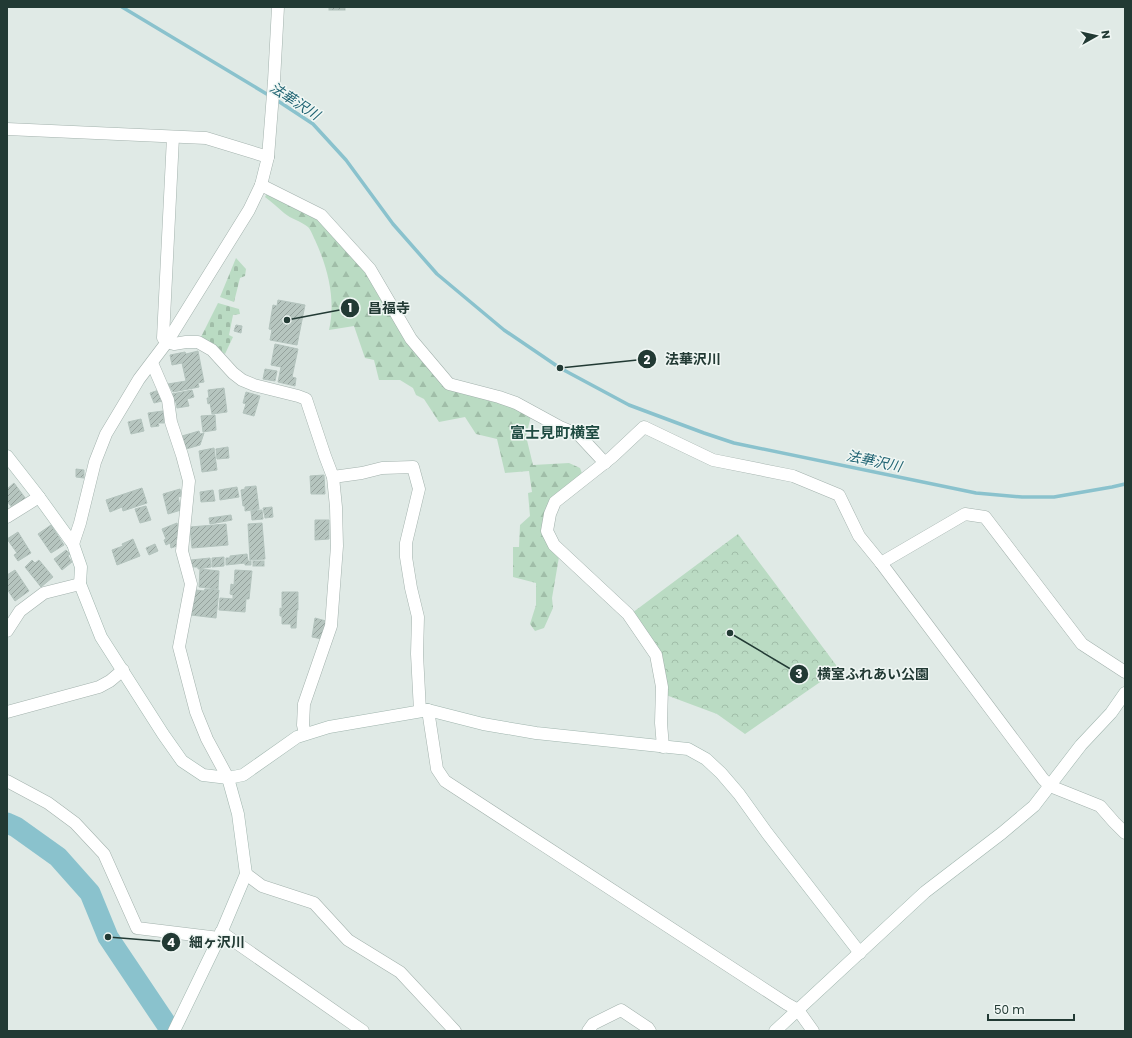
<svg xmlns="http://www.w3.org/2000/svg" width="1132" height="1038" font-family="Poppins,'Noto Sans JP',sans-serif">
  <defs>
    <pattern id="forest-firs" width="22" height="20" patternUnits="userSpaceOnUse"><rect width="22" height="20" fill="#badbc3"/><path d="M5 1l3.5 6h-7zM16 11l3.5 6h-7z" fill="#a0bda8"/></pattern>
    <pattern id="cemetery-stones" width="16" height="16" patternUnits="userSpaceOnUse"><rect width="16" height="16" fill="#badbc3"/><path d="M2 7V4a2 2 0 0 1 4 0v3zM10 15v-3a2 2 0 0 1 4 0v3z" fill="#a0bda8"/></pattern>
    <pattern id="park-crowns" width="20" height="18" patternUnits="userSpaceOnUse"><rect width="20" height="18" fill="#badbc3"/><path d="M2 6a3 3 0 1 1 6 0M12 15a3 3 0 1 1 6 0" fill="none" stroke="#a0bda8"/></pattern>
    <pattern id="building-hatch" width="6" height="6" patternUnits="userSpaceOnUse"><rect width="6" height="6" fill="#b6c5bf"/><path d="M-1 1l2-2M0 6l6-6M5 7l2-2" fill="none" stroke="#94a19c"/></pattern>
  </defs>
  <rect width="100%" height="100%" fill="#e0eae6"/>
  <path fill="url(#forest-firs)" d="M268 191 319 217 367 271 447 387 498 400 531 416 526 436 533 465 569 463 580 468 583 476 547 513 559 557 552 598 553 608 544 628 535 631 530 624 536 605V583L513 577V547H519L520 525 530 516 528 493 532 492 529 471 505 473 497 439 476 434 465 417 439 422 424 399 416 395 413 388 400 380H379L374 360 365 358 354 326 329 330C336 300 328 268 315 240 313 236 311 230 308 227 301 221 291 219 284 213 278 208 272 202 265 197Z"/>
  <g fill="url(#cemetery-stones)">
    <polygon points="236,258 246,269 245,276 240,278 234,302 220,297"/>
    <polygon points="218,303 239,309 240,314 233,315 229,335 233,337 225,354 200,339"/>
  </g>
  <polygon fill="url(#park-crowns)" points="738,534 839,669 745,734 717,714 666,695 666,680 632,613"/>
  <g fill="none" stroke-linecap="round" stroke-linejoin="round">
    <g stroke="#8ac2cd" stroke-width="3.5">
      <polyline points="122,7 270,96"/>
      <polyline points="275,99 313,124 346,160 393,224 437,274 504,330 560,368 629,405 704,433 734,443 976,493 1022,497 1054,497 1112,487 1125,484"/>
    </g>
    <polyline stroke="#8ac2cd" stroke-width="21" points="7,823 16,827 58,857 90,893 108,937 171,1031"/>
  </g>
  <g fill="url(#building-hatch)" stroke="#b3c3bd">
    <rect x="329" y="7" width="16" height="3"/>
    <polygon points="278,300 305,305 297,345 270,340 272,330 269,329 273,305 277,306"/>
    <polygon points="236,325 242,326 241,333 234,331"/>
    <polygon points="275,344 298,349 292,377 296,378 295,386 278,382 281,367 271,365"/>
    <polygon points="198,351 204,382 198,383 199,387 173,392 168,384 186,381 182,363 172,365 170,355 185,352 186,354"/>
    <polygon points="265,369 277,371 275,381 263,379"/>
    <polygon points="224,388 227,412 212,414 210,403 208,404 207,398 209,398 208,390"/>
    <polygon points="159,390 162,401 154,403 150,393"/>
    <polygon points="192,390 194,397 187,399 189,406 177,408 176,402 174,402 172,394"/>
    <polygon points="246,392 260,396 254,416 243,413 246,404 243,403"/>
    <polygon points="163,411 164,423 158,423 159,426 151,427 148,413"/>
    <polygon points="215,415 216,430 203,432 201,416"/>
    <polygon points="141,419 144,431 131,434 128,422"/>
    <polygon points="199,431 200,434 204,433 200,445 186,449 182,436"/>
    <polygon points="228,447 229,458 217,459 216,449"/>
    <polygon points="214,448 217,470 202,472 199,451"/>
    <polygon points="76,469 84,470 84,478 76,477"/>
    <polygon points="324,475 325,494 311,494 310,476"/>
    <polygon points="14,483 26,499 13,509 7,501 7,489"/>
    <polygon points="256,486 259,509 245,511 245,506 243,506 241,490 245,489 245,487"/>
    <polygon points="237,487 239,497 220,500 219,490"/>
    <polygon points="142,488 147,503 123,511 122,507 110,512 106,500"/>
    <polygon points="180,489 182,496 178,497 181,510 168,514 163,494"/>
    <polygon points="213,490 215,501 201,502 200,492"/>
    <polygon points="146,506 151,520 140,523 135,509"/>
    <polygon points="272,507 273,517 265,518 263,508"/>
    <polygon points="262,510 263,519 252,520 251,511"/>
    <polygon points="231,515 232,520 210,524 209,518"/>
    <polygon points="315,520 329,520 329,539 315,540"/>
    <polygon points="177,523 180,531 177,532 180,539 175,540 177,546 171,548 170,543 166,545 164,540 166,539 162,529"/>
    <polygon points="262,523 265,559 250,560 248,524"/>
    <polygon points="226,524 228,545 192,548 190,527"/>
    <polygon points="51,525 64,545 51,553 38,534"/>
    <polygon points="18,532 31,553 18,561 14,555 17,553 7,539"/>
    <polygon points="133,539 140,556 117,565 112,550 123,546 122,544"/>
    <polygon points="155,544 158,551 149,555 146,548"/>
    <polygon points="66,550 70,554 68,556 72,562 62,570 54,559"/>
    <polygon points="247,554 248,561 251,561 251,565 245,565 245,563 226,565 226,558 230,558 230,556"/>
    <polygon points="224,557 224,566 212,567 212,558"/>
    <polygon points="210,558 211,567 198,569 198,567 192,567 191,560"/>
    <polygon points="32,560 35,563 39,560 53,577 41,587 25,567"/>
    <rect x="253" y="561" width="11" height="5"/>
    <polygon points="200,569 219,571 218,589 199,587"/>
    <polygon points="15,570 29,591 15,601 7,589 8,586 7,584 7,575"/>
    <polygon points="235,570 252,571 249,599 246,599 245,612 219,610 220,598 233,599 233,595 230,594 231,584 234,585"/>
    <polygon points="205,589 219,590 216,618 191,615 194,594 196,594 196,590 204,591"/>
    <polygon points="282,592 298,592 298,610 297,610 296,628 291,628 291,624 282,624 282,616 280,616 280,608 282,609"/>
    <polygon points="315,618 326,621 322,639 312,637"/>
  </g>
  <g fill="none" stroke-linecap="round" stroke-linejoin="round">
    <defs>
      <g id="street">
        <polyline points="7,129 206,138 268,157"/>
        <polyline points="173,137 163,338 167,342 174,344 186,342 198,342 212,350 233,373 242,380 254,385 298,396 306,399 325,456 333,477 336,507 337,546 331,626 304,704 303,725 305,734"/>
        <polyline points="261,185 321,215 370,269 411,339 449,384 499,397 516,403 560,427 579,435 605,463"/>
        <polyline points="152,363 168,400 171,422 182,455 189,481 182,551 191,584 179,647 196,712 207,739 228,778"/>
        <polyline points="333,477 362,473 382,468 413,467 419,489 406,543 406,557 411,588 418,617 417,654 420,711"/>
        <polyline points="7,517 39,497"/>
        <polyline points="73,544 80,523 95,462 106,434 139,379 167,342 249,210 261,185 268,157 274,81 278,7"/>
        <polyline points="881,563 965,514 985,517 1082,644 1125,672"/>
        <polyline points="7,631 20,611 44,593 80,584"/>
        <polyline points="428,710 437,769 445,781 787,1004 798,1010 813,1031"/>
        <polyline points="7,712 99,687 110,681 123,670"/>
        <polyline points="663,747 661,723 662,687 656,655 628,614 554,545 547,531 550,514 555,502 612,457 644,427 713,460 793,476 839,495 859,536 881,563 1043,779 1050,786 1100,806 1114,822 1125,833"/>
        <polyline points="7,781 48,803 75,823 104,854 137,928 219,938"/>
        <polyline points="246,874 262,886 314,903 348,940 400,972 455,1031"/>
        <polyline points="221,932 363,1031"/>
        <polyline points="588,1031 593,1024 621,1010 648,1028 650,1031"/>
      </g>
      <g id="secondary">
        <polyline points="7,456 39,497 73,544 81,567 80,584 101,637 163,734 182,761 203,775 228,778 243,775 297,737 329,727 428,710 483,724 536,733 688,749 706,759 721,773 739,794 767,833 860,953"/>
        <polyline points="174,1031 219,938 246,874 238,814 228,778"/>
        <polyline points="775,1031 925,892 1002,833 1034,806 1081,745 1111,713 1125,693"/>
      </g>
    </defs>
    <use href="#street" stroke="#a3b2ad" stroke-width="13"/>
    <use href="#secondary" stroke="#a0b5ae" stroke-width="13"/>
    <use href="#street" stroke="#fff" stroke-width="12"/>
    <use href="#secondary" stroke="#fff" stroke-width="12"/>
  </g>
  <g text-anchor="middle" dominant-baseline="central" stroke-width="3" stroke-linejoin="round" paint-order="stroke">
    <g font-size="14" font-style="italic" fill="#1f6372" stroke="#f0f7f4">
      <text transform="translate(295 101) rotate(33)">法華沢川</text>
      <text transform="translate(874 461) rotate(12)">法華沢川</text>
    </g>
    <g font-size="15" font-weight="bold" fill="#1f4b41" stroke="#f0f7f4">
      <text x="555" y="432">富士見町横室</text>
    </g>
  </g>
  <path fill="none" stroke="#223a34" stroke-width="1.5" d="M287 320L350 308M560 368L647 359M730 633L799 674M108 937L171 942"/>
  <g fill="#223a34" stroke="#f0f7f4" stroke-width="1.5">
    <circle cx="287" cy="320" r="4"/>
    <circle cx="560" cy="368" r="4"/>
    <circle cx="730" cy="633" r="4"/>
    <circle cx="108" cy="937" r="4"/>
    <circle cx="350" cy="308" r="10"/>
    <circle cx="647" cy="359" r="10"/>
    <circle cx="799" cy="674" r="10"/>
    <circle cx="171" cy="942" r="10"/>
  </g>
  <g font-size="12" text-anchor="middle" font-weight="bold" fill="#fff">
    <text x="350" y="312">1</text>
    <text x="647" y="364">2</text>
    <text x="799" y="678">3</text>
    <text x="171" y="947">4</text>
  </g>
  <g font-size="14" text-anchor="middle" font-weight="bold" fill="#223a34" stroke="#f0f7f4" stroke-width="3" stroke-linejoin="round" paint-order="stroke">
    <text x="389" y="313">昌福寺</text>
    <text x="693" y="364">法華沢川</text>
    <text x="873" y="679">横室ふれあい公園</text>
    <text x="217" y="947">細ヶ沢川</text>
  </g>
  <rect width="1132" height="1038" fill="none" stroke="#223a34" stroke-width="16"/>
  <g transform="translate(1096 36) rotate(82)" stroke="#f0f7f4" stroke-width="3" paint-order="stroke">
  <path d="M0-3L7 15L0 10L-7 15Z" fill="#223a34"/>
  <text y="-6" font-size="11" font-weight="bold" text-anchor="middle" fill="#223a34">N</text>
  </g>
  <path d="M988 1014v6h86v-6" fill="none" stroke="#223a34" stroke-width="2"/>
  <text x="994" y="1014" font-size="12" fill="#223a34" stroke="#f0f7f4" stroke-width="3" paint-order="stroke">50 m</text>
</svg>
